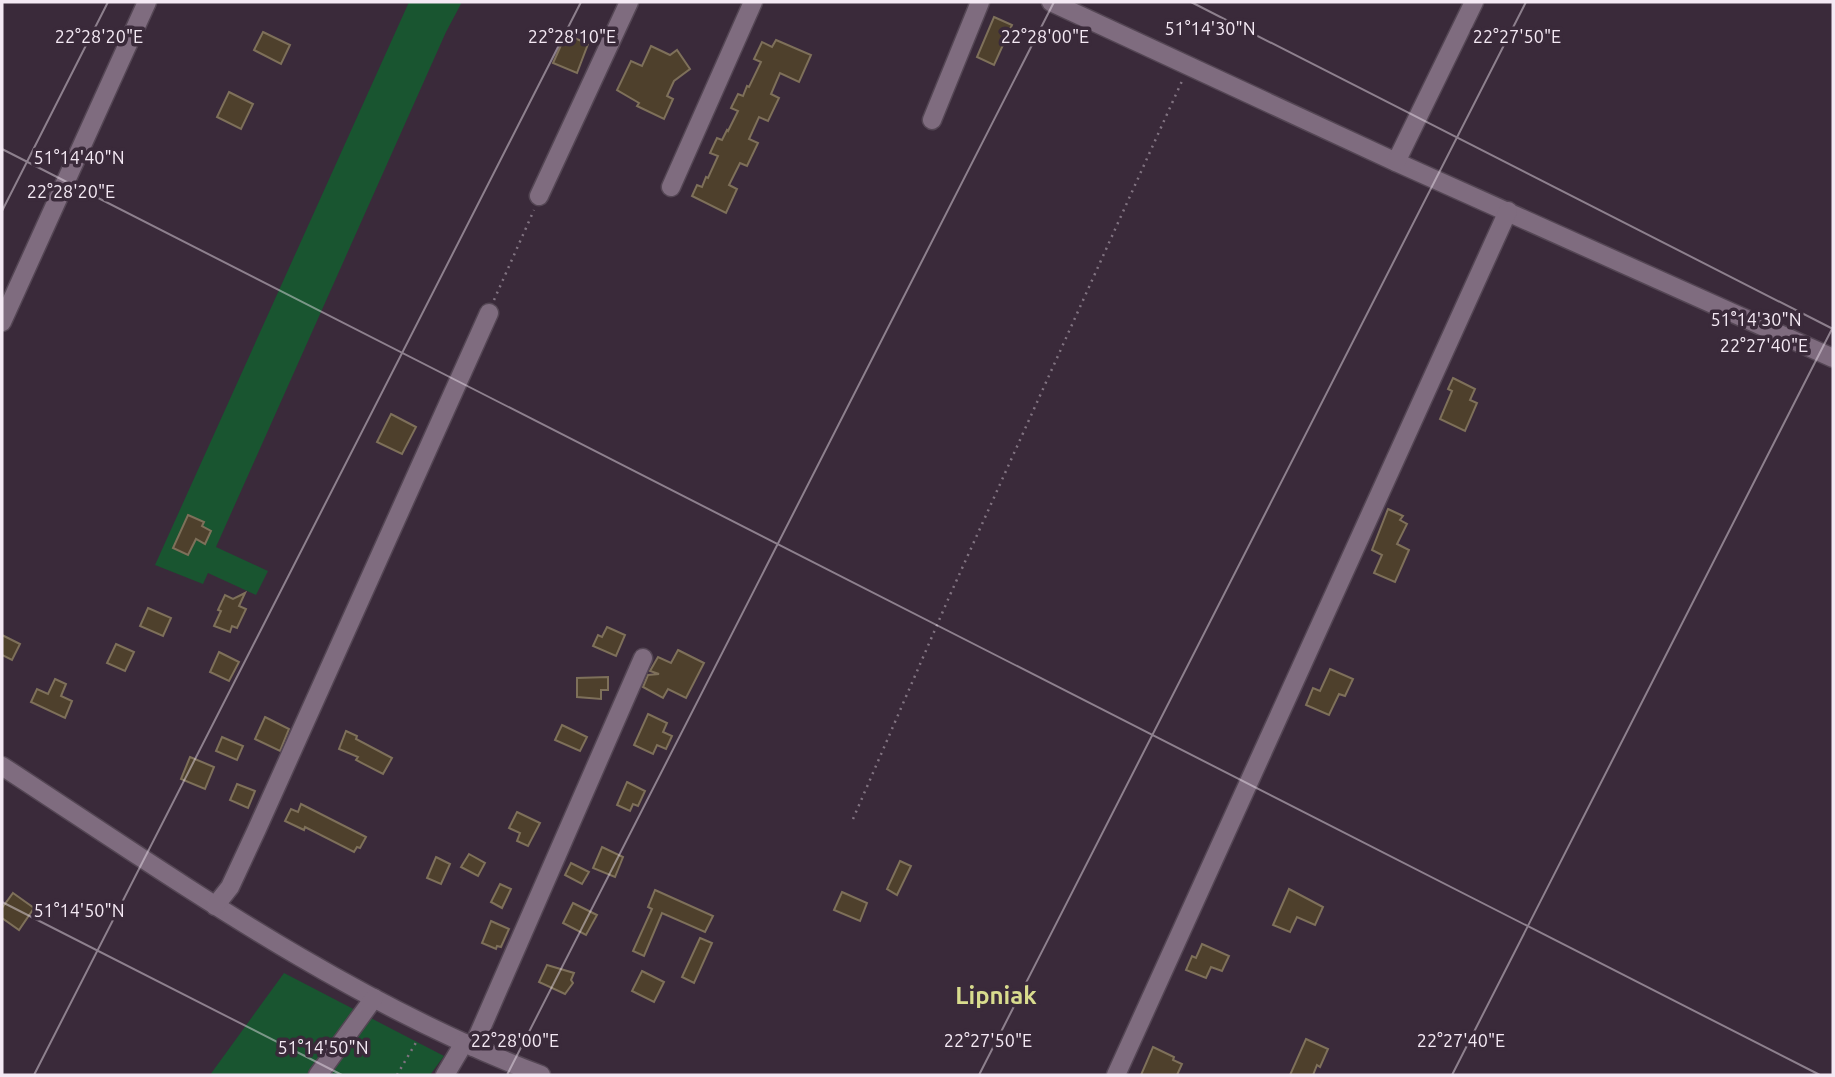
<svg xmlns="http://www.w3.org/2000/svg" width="1835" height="1077" font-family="Ubuntu,sans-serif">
  <rect width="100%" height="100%" fill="#3a2a3a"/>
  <g fill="#195530">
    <polygon points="409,2 462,2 446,32 216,547 268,571 256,595 208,573 203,584 155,565"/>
    <polygon points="284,973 444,1056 430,1075 210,1075"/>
  </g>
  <g fill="#4e402c" stroke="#7e705a" stroke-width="2">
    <polygon points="994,17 1012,25 994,65 977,57"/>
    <polygon points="263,32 290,45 281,64 254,50"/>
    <polygon points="566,34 588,44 577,73 553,63"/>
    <polygon points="776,40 811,55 799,82 780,73 771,94 779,98 768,121 759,117 749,139 758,143 747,166 740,163 729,185 737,189 726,213 692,196 697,185 702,187 706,177 708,178 718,156 710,153 717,138 722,140 727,130 728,131 738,111 731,108 738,94 743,96 747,86 749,87 761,62 754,59 762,42 772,47"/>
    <polygon points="651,46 670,55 677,50 690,69 674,81 667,96 673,99 664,119 637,106 639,103 617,90 631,61 642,66"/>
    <polygon points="229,92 253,104 241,129 217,117"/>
    <polygon points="1453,378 1475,389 1470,400 1477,403 1465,431 1440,419 1452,391 1448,389"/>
    <polygon points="391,414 416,427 402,454 377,442"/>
    <polygon points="1388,509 1403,516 1400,520 1407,524 1397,544 1409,550 1395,582 1374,573 1382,555 1372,550"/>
    <polygon points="188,515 204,522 202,526 211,531 205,544 196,539 188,555 173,548"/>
    <polygon points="245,593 239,606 246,609 237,628 232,626 230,632 214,626 221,611 218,610 225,595 233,599"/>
    <polygon points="148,608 171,618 163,636 140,626"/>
    <polygon points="607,627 625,635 616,656 593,646 598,635 602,637"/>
    <polygon points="2,635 20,644 12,660 2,655"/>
    <polygon points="116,644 134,652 125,671 107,663"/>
    <polygon points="678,650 704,663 686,698 668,689 663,698 643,687 648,675 659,674 650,671 658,657 671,663"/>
    <polygon points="219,652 239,662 229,681 210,672"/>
    <polygon points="1330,669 1353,679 1345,696 1339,694 1329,715 1306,705 1313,688 1320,691"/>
    <polygon points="608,677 608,690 601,690 601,699 577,697 577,678"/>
    <polygon points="55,679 66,684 61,696 72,701 65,718 31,702 37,689 48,694"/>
    <polygon points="648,714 667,723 663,732 672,736 666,749 657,745 653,754 634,745"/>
    <polygon points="265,717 289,729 280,751 255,739"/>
    <polygon points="562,725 587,737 580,751 555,740"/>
    <polygon points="346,731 357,736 356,739 392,758 383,774 356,760 358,757 339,749"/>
    <polygon points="222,737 243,746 237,760 216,751"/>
    <polygon points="190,757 214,767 205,789 181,779"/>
    <polygon points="627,782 645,791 638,806 633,804 630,811 617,805"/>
    <polygon points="237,784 255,791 248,808 230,800"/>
    <polygon points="301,804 366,837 360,848 357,847 354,852 305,827 304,830 285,821 291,809 298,812"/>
    <polygon points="517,812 540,823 528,846 517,841 520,833 509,828"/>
    <polygon points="602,847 623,857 615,877 593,868"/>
    <polygon points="469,854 485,863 478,876 461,867"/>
    <polygon points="436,857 450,864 441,884 427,878"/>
    <polygon points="900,861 911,866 897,895 887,889"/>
    <polygon points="571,863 589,872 582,884 565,875"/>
    <polygon points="500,884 511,889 502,908 491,902"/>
    <polygon points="1289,889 1323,907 1315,925 1297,917 1290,932 1273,925"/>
    <polygon points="655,890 713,916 705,932 662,913 644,956 633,951 652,909 648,907"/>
    <polygon points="842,892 867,903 860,921 834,910"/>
    <polygon points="13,893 34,908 19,930 2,918 2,908"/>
    <polygon points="573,903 597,915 586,935 563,923"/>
    <polygon points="491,921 509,929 501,947 497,946 496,949 482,943"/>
    <polygon points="700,938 712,943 694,983 682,977"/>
    <polygon points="1202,944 1229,956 1222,971 1211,967 1206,978 1186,970 1192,956 1196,958"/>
    <polygon points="547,965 574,973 571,980 573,983 565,994 539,982"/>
    <polygon points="642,971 664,982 654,1002 632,991"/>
    <polygon points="1306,1039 1328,1049 1320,1067 1317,1065 1313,1075 1290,1075"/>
    <polygon points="1153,1047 1174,1057 1173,1060 1182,1064 1177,1075 1141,1075"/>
  </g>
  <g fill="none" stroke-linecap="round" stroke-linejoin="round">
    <defs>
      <g id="minor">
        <polyline points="1051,2 1396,162 1833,358"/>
        <polyline points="932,120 980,2"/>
        <polyline points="1396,162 1474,2"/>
        <polyline points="671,187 753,2"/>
        <polyline points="539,196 629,2"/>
        <polyline points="2,322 147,2"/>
        <path d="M2 766C175 879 346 1001 541 1075"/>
        <polyline points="215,906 230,887 257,829 489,313"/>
        <polyline points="473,1047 643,658"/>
        <polyline points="318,1075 374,998"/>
        <polyline points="445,1075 464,1043"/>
        <polyline points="1116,1075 1508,211"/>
      </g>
    </defs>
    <use href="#minor" stroke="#544654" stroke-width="21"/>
    <g stroke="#817381" stroke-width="2.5" stroke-dasharray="2 5" stroke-linecap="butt">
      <polyline points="494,300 534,210"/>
      <polyline points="853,819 950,595 1182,81"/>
      <polyline points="397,1075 418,1039"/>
    </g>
    <use href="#minor" stroke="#7f6c7f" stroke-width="18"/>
  </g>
  <path fill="none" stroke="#f4e9f4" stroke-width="2" stroke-opacity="0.45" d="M1191 2 1833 329M2 149 1820 1075M2 211 108 2M2 902 342 1075M34 1075 581 2M507 1075 1054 2M979 1075 1526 2M1452 1075 1833 327"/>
  <g text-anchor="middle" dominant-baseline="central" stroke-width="7" stroke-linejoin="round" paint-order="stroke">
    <g font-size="24" font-weight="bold" fill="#d9dc8e" stroke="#3a2a3a">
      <text x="996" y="995">Lipniak</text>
    </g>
  </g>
  <g font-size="18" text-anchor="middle" fill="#f4e9f4" stroke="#3a2a3a" stroke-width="7" stroke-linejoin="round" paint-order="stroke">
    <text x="1210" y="35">51°14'30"N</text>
    <text x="99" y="43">22°28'20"E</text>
    <text x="572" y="43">22°28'10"E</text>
    <text x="1045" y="43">22°28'00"E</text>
    <text x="1517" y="43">22°27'50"E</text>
    <text x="79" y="164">51°14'40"N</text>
    <text x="71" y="198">22°28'20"E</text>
    <text x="1756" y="326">51°14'30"N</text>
    <text x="1764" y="352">22°27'40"E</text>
    <text x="79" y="917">51°14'50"N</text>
    <text x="515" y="1047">22°28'00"E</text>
    <text x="988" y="1047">22°27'50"E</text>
    <text x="1461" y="1047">22°27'40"E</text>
    <text x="323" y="1054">51°14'50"N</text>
  </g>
  <rect width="1835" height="1077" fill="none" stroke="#f4e9f4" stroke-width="7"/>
</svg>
